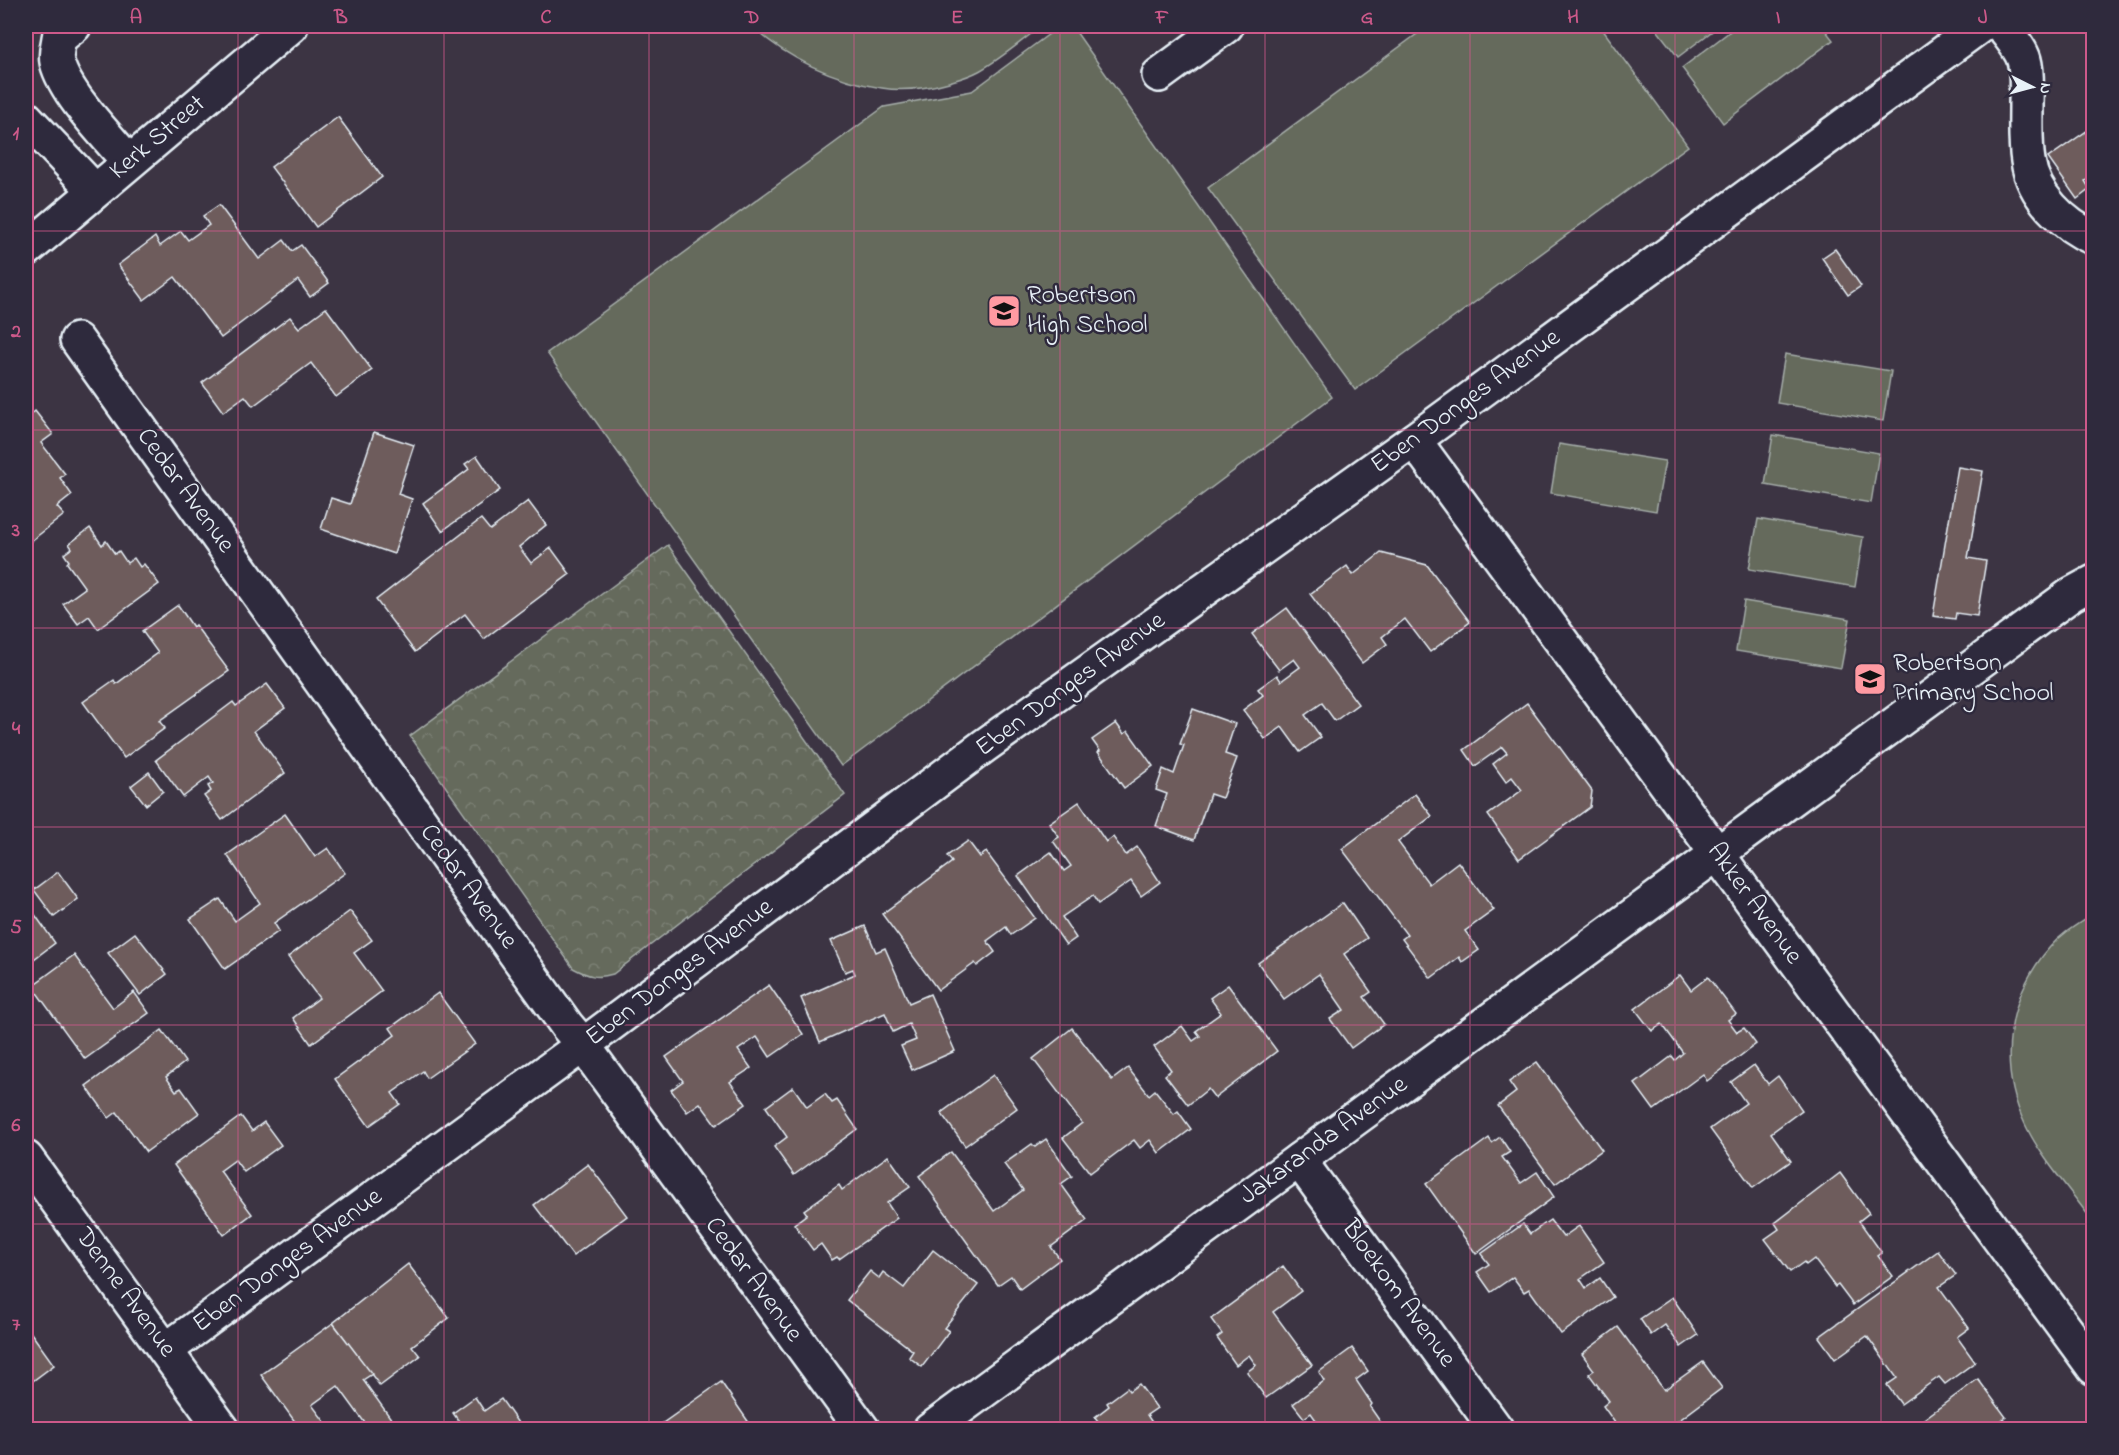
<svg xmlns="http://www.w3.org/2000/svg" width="2119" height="1455" font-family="'Indie Flower',sans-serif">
  <defs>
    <pattern id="forest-crowns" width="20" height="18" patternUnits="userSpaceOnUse" patternTransform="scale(1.5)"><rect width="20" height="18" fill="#656a5c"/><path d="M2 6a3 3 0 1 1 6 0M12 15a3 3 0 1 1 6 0" fill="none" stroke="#7b8074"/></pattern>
  </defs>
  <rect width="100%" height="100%" fill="#3c3443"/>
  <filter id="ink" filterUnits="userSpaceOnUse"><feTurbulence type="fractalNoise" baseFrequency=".0167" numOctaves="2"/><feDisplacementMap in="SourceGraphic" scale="12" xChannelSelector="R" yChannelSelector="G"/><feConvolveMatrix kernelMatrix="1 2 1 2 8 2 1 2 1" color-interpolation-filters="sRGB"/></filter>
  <g filter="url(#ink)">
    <path fill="url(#forest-crowns)" stroke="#a6aeaa" stroke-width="1.5" d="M668 545 845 795 613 974C597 979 588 976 573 968L410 736Z"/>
    <g fill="#656a5c" stroke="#a6aeaa" stroke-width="1.5">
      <path d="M752 26H1042C1022 40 1001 59 979 71 970 76 959 79 949 82 928 88 904 92 882 88 836 81 785 58 752 26Z"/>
      <polygon points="1060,26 1072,26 1332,397 841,766 547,353 884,107 972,91"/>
      <polygon points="1428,26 1600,26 1688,146 1355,390 1208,188"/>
      <polygon points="1654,26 1719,26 1678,57"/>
      <polygon points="1737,26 1822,26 1833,40 1723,123 1682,68"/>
      <polygon points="1785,354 1891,371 1883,421 1777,403"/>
      <polygon points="1773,435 1879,453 1871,503 1765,485"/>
      <polygon points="1559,444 1665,461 1656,511 1551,493"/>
      <polygon points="1758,519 1863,537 1855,587 1749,569"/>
      <polygon points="1744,601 1850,619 1841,668 1736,651"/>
      <path d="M2093 914V1222C2072 1192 2040 1157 2025 1124 1997 1065 2007 996 2050 947 2062 933 2078 924 2093 914Z"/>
    </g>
    <g fill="#6e5c5b" stroke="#e8f1f8" stroke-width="1.5">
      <polygon points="338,117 382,177 316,227 271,167"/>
      <polygon points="2094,126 2094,175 2085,181 2090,189 2077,199 2048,158"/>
      <polygon points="219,205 259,259 284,240 292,251 301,245 329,283 310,297 298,280 221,338 175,277 144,300 118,265 155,237 160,246 181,231 188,240 209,225 203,216"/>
      <polygon points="1835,249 1861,286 1848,295 1822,258"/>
      <polygon points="326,308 372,370 336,397 311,363 253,406 245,396 223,412 202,383 290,317 299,328"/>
      <polygon points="35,411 53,434 41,443 65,474 60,478 72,495 57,507 64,515 26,545 26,419"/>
      <polygon points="374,432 414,445 398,494 412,499 394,554 321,529 331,498 350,504"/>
      <polygon points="477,456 500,490 442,531 423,503 469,469 465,464"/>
      <polygon points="1958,467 1983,471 1968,558 1986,561 1977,616 1956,613 1955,619 1933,616"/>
      <polygon points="528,501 546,525 519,547 531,563 551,548 570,574 484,639 465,614 415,652 376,600 481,519 490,530"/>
      <polygon points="90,528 102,545 106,541 115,554 119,551 127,563 134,558 140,567 144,564 159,584 98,629 89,616 78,624 63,604 85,588 67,563 69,561 64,554 72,548 69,544"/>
      <polygon points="1381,553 1427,565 1470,622 1430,652 1405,619 1382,637 1387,644 1362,663 1310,594 1347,566 1353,575"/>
      <polygon points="178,605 193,627 195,625 229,671 159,721 165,728 124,758 83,702 114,680 116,684 158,653 142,631"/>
      <polygon points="1287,608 1358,704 1335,721 1322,703 1305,715 1321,737 1300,752 1282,727 1265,739 1243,710 1263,695 1258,689 1277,675 1281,681 1300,667 1294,659 1279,670 1252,634"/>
      <polygon points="267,684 285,708 254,731 285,773 222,820 204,796 211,791 208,786 213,783 209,777 183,797 156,760 233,702 236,706"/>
      <polygon points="1527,703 1592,791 1590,807 1519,859 1488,815 1522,790 1512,777 1506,782 1493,764 1507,753 1502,747 1475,766 1464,750"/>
      <polygon points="1193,709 1235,724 1225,754 1237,758 1222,798 1210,794 1194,840 1156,826 1167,794 1156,790 1163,769 1174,774 1184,745 1180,744"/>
      <polygon points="1116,723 1124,734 1128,731 1153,766 1124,788 1098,752 1100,751 1092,740"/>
      <polygon points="149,772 163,791 146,805 131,786"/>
      <polygon points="1415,794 1432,816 1398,842 1429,884 1458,862 1494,910 1465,931 1479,950 1462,962 1459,957 1431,978 1402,939 1407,935 1342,849"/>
      <polygon points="1079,802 1106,842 1113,837 1126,855 1137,847 1160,882 1141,896 1131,881 1098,904 1093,896 1062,917 1076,938 1066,945 1018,876 1051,852 1064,871 1071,866 1053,841 1059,837 1049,823"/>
      <polygon points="285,814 315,857 328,848 345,873 274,923 279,931 225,969 190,919 220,899 235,921 260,903 227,855"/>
      <polygon points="968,841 980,857 986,852 1035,918 1011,935 1006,927 987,941 995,952 977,966 975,963 938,990 882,914 952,862 947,856"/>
      <polygon points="58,872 78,899 54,917 34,890"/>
      <polygon points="26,902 55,943 26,965"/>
      <polygon points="1343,903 1367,938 1344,954 1371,992 1364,997 1384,1024 1351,1048 1330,1019 1344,1010 1319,974 1284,999 1258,963"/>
      <polygon points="350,911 372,940 354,953 382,991 311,1044 293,1018 319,998 288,957"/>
      <polygon points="865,926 876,952 885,948 909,1003 930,994 955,1051 912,1070 901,1046 916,1040 909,1024 893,1032 885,1013 820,1042 801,998 855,974 853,969 845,972 831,941"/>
      <polygon points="135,933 167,974 140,995 108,953"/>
      <polygon points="74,955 113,1008 134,992 149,1013 85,1059 32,986"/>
      <polygon points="1680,975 1691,990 1708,977 1736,1014 1728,1020 1737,1032 1744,1028 1756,1044 1707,1081 1703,1074 1654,1110 1635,1084 1672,1056 1675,1060 1683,1053 1662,1024 1652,1031 1635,1009"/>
      <polygon points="769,985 803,1034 770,1057 757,1037 738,1050 751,1068 730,1082 746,1104 716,1125 700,1103 687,1112 671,1090 683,1081 666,1057"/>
      <polygon points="1228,985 1277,1051 1215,1098 1208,1089 1188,1105 1165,1075 1171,1070 1154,1047 1182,1026 1193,1041 1200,1036 1196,1031 1221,1013 1210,998"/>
      <polygon points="438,993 475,1044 427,1078 423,1071 392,1093 400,1104 369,1126 335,1079 395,1035 390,1028"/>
      <polygon points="1072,1028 1112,1080 1128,1068 1149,1095 1155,1090 1174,1114 1178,1111 1191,1129 1159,1153 1150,1140 1140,1148 1134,1140 1090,1173 1063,1138 1082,1123 1033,1059"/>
      <polygon points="162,1030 185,1062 166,1077 176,1091 181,1088 199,1113 146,1152 117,1112 109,1118 86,1086"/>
      <polygon points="1537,1062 1602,1150 1555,1184 1498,1106 1516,1092 1509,1082"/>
      <polygon points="1754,1065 1768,1084 1778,1076 1802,1110 1771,1133 1791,1161 1753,1188 1710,1129 1746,1103 1731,1082"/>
      <polygon points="993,1075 1017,1108 965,1146 941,1113"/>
      <polygon points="793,1087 807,1107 825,1094 832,1103 837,1100 857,1129 794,1175 774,1147 787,1137 766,1107"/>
      <polygon points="241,1116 252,1131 264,1122 281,1145 244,1172 235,1160 220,1171 252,1214 224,1235 174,1165"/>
      <polygon points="1500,1137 1510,1152 1502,1157 1521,1183 1537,1172 1554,1197 1476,1254 1426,1184 1489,1138 1492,1143"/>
      <polygon points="1046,1139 1072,1176 1061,1184 1087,1220 1051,1247 1060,1259 1020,1289 1011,1276 998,1285 919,1176 951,1152 994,1211 1023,1190 1004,1164 1032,1144 1035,1147"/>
      <polygon points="888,1156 910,1187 887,1203 897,1218 839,1259 837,1257 832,1260 821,1244 813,1250 794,1224 807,1214 804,1210 839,1185 842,1190"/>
      <polygon points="588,1164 627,1216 573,1256 534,1205"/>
      <polygon points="1840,1173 1869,1213 1859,1221 1882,1253 1878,1256 1893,1276 1853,1305 1838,1285 1835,1287 1814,1259 1806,1265 1804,1262 1790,1272 1765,1239 1779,1229 1775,1223"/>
      <polygon points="1550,1220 1563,1237 1579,1226 1604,1262 1580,1279 1586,1288 1600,1278 1613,1297 1561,1334 1529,1289 1524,1292 1513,1277 1491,1292 1477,1272 1489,1264 1481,1254 1523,1224 1530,1234"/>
      <polygon points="933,1250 978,1285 944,1328 949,1331 922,1367 909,1357 913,1351 847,1300 870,1271 879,1278 883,1272 904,1288"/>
      <polygon points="1938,1251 1956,1275 1939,1287 1969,1328 1957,1337 1975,1362 1945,1384 1939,1377 1901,1404 1887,1385 1897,1378 1867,1336 1835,1359 1819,1337"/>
      <polygon points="408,1264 449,1318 412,1346 420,1356 380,1386 333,1323"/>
      <polygon points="1283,1266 1301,1291 1273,1312 1312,1365 1266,1398 1247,1372 1256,1365 1249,1355 1236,1365 1217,1338 1222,1334 1211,1319"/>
      <polygon points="1672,1297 1698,1335 1681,1347 1665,1325 1651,1335 1640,1319"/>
      <polygon points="333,1323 372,1374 363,1380 392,1420 378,1430 370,1430 338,1386 312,1405 328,1426 323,1430 301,1430 261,1375"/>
      <polygon points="26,1326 54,1365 26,1386"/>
      <polygon points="1618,1327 1664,1390 1703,1362 1722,1388 1666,1430 1620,1430 1603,1406 1609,1401 1589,1374 1594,1370 1582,1354"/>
      <polygon points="1352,1348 1368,1371 1356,1380 1372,1404 1370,1407 1386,1430 1323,1430 1311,1413 1304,1418 1293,1404 1324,1381 1319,1372"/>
      <polygon points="1978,1379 2006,1417 1991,1428 1991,1430 1909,1430"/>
      <polygon points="721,1382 754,1430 653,1430"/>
      <polygon points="1139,1384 1157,1408 1147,1415 1157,1430 1104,1430 1095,1417 1109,1406 1107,1403 1127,1388 1129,1391"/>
      <polygon points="475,1397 484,1411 501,1399 523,1430 465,1430 453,1413"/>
    </g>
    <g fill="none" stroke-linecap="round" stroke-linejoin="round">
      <defs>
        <g id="minor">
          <path d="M74 26 59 38C58 46 55 54 57 62 65 94 107 136 129 162"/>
          <path d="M2002 26C2009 36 2021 49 2024 60 2028 74 2026 92 2026 106 2026 124 2025 143 2028 161 2033 195 2063 225 2094 238"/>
          <polyline points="1159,75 1226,26"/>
          <polyline points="26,118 95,191"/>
          <polyline points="26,250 291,26"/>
          <polyline points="77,340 567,1026 583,1045 863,1430"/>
          <polyline points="1414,440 2094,1368"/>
          <polyline points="26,1158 223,1430"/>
          <polyline points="1299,1160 1497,1430"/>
          <polyline points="166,1350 583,1045 984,746 1414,440 1980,26"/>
          <polyline points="930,1430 2072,594 2094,582"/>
        </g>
      </defs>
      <use href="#minor" stroke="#e8f1f8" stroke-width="38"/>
      <use href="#minor" stroke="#2f2a3d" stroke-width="33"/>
    </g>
  </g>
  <path fill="none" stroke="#cd598a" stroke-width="1.5" stroke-opacity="0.55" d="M238 26V1430M444 26V1430M649 26V1430M854 26V1430M1060 26V1430M1265 26V1430M1470 26V1430M1675 26V1430M1881 26V1430M26 231H2094M26 430H2094M26 628H2094M26 827H2094M26 1025H2094M26 1224H2094"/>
  <defs>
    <symbol id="school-square" viewBox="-11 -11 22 22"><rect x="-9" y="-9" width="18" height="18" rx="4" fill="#ff9aa2" stroke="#2f2a3d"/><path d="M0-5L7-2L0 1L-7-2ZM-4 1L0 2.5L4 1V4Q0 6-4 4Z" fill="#111"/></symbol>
  </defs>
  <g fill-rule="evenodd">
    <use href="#school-square" x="985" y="292" width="38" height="38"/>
    <use href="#school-square" x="1851" y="660" width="38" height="38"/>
  </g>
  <g text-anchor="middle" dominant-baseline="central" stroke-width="5" stroke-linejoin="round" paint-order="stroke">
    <g font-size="26" fill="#e8f1f8" stroke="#2f2a3d">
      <text transform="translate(158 138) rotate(-40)">Kerk Street</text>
      <text transform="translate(1466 402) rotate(-36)">Eben Donges Avenue</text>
      <text transform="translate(185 491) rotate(54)">Cedar Avenue</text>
      <text transform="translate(1071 685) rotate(-36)">Eben Donges Avenue</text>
      <text transform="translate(468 887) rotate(54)">Cedar Avenue</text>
      <text transform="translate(1754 904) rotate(54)">Akker Avenue</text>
      <text transform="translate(680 973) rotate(-37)">Eben Donges Avenue</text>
      <text transform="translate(1324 1141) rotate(-36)">Jakaranda Avenue</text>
      <text transform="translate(288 1261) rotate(-36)">Eben Donges Avenue</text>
      <text transform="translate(753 1280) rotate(54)">Cedar Avenue</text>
      <text transform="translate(125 1293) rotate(54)">Denne Avenue</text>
      <text transform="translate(1398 1294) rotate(54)">Bloekom Avenue</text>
    </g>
    <g font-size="26" fill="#e8f1f8" stroke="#2f2a3d" text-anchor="start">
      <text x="1027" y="296">Robertson<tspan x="1027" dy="30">High School</tspan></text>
      <text x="1893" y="664">Robertson<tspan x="1893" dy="30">Primary School</tspan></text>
    </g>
  </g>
  <rect width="2119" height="1455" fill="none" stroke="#2f2a3d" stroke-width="66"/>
  <g transform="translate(2032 87) rotate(96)" stroke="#2f2a3d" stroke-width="4.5" paint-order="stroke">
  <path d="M0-4.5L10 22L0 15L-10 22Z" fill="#e8f1f8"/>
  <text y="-9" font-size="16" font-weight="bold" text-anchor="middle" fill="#e8f1f8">N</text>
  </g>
  <rect x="33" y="33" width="2053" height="1389" fill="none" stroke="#cd598a" stroke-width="2"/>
  <g font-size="20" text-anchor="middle" font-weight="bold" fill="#cd598a">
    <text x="136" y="23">A</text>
    <text x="341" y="23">B</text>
    <text x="546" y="23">C</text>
    <text x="752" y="23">D</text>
    <text x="957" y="23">E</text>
    <text x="1162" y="23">F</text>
    <text x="1367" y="23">G</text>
    <text x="1573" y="23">H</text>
    <text x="1778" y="23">I</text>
    <text x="1983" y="23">J</text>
    <text x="16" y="139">1</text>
    <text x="16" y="337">2</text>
    <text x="16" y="536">3</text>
    <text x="16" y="734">4</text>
    <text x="16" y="933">5</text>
    <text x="16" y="1131">6</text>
    <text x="16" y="1330">7</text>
  </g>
</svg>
